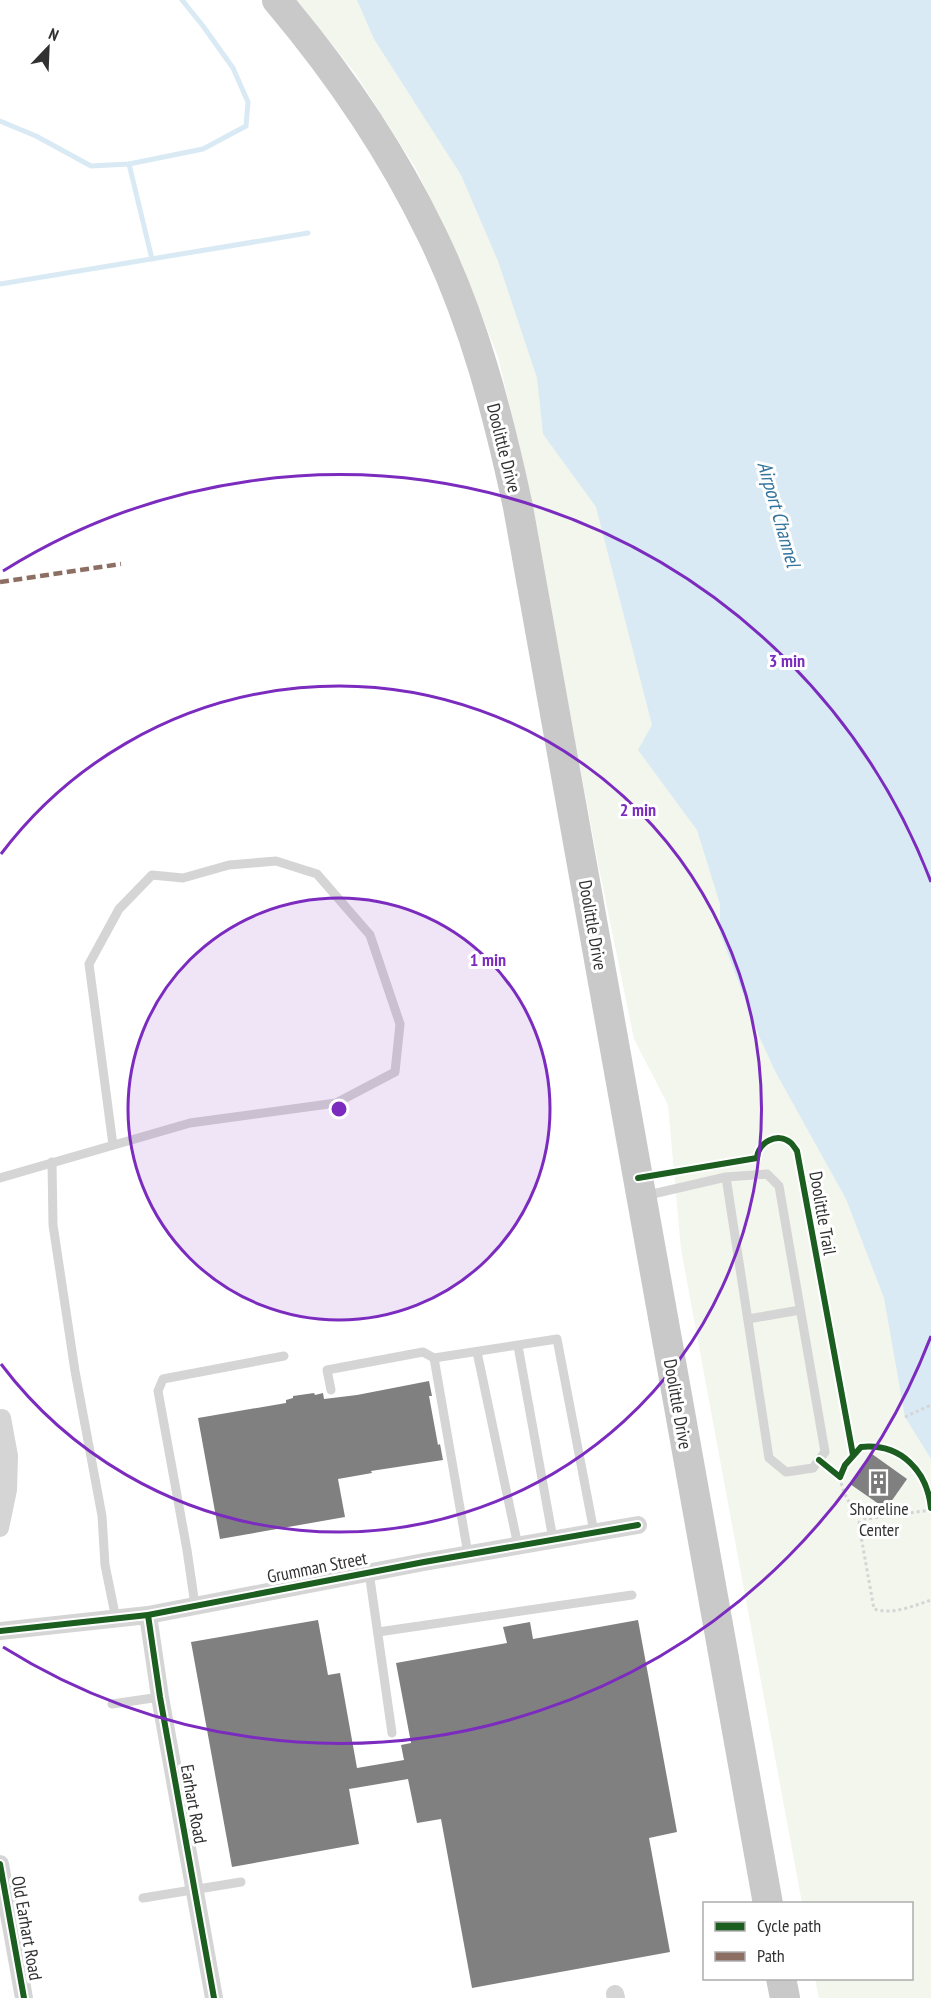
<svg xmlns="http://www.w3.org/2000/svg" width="931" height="1998" font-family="'PT Sans Narrow',sans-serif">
  <rect width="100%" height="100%" fill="#fff"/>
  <polygon fill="#f2f6ed" points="297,0 931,0 931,1998 819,1998 815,1979 912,1978 912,1904 802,1903 681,1249 668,1105 634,1039 599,868 522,457 498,357 463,267 415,167 355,73"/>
  <polygon fill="#d9eaf4" points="357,0 931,0 931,1459 905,1417 884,1298 846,1199 775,1071 759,1036 720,933 720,904 697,830 638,750 652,725 596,507 543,434 537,378 498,261 461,175 374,39"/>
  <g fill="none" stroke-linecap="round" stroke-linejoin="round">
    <g stroke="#d9eaf4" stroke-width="5">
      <polyline points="0,121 36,136 91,166 129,164 203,149 246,126 248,102 233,68 203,26 182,0"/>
      <polyline points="129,164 152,259"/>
      <polyline points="0,284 308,233"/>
    </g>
  </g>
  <g fill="#808080">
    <polygon points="429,1381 432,1396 429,1396 438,1445 440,1444 443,1460 371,1471 372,1473 338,1479 345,1517 220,1539 198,1418 286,1403 286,1400 293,1398 293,1396 314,1393 315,1395 323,1393 324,1399 357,1395"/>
    <polygon points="872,1454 907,1479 886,1509 850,1484"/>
    <polygon points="318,1620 328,1675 340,1673 357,1768 404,1760 401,1745 411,1743 396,1663 507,1643 503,1627 530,1622 533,1639 638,1620 677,1832 649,1838 670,1952 472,1988 441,1819 417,1823 408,1779 349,1789 359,1844 232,1867 191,1642"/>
  </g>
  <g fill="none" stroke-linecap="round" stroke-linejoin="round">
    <g stroke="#d5d5d5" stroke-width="3" stroke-dasharray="3 3" stroke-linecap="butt">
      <polyline points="905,1417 931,1405"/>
      <path d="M840 1477C843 1495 851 1509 866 1519L931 1510"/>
      <path d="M860 1515 859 1525 874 1609C893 1615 913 1606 931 1600"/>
    </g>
    <g stroke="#d5d5d5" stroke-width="9">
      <polyline points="52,1162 53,1225 75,1371 102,1516 105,1565 116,1619"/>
      <polyline points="0,1178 190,1123 336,1103 395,1072 400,1024 370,935 317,874 276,861 229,865 183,878 152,875 119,909 89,964 113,1145"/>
      <polyline points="644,1196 726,1177 767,1174 779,1186 825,1452 813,1468 786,1472 769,1458 726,1177"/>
      <polyline points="748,1319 800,1310"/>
      <polyline points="518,1346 553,1539"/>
      <polyline points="477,1352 518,1546"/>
      <polyline points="434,1358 557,1339 594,1532"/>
      <polyline points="331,1390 327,1370 423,1352 434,1358 468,1554"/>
      <polyline points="369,1572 392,1733"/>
      <polyline points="195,1605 187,1550 158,1391 163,1379 284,1356"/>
      <polyline points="378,1632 632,1595"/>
      <polyline points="112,1704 160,1697"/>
      <polyline points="143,1898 241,1882"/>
    </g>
    <g stroke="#d5d5d5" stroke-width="18">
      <polyline points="0,1528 8,1490 9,1456 2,1418"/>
      <polyline points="148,1615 160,1697 214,1998"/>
      <polyline points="0,1631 148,1615 424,1562 638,1525"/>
      <polyline points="0,1864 24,1998"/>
      <polyline points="615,1994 616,1998"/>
    </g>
    <g stroke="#c9c9c9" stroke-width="30">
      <path d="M277 0C337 71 391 150 432 235 474 321 498 414 518 507L768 1904"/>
      <polyline points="781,1978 785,1998"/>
    </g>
    <polyline stroke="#8d6e63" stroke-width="4.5" stroke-dasharray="9 4.5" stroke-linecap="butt" points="0,582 121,564"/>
    <defs>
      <g id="cycleway">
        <path d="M638 1178 757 1158C758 1143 777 1131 791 1143 793 1145 795 1148 797 1151L853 1455"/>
        <path d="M819 1460 840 1477 845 1465 861 1447C901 1443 927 1471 931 1508"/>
        <polyline points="148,1615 160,1697 214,1998"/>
        <polyline points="0,1631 148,1615 424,1562 638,1525"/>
        <polyline points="0,1864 24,1998"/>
      </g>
    </defs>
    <use href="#cycleway" stroke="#fff" stroke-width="10"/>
    <use href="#cycleway" stroke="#1b5e20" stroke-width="6"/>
  </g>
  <circle cx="339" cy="1109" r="211" fill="#7b2cbf" fill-opacity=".12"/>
  <g fill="none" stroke="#7b2cbf" stroke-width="3">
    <circle cx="339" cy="1109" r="211"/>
    <path d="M1 854A423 423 0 1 1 1 1364"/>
    <path d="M931 1336A634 634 0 0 1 3 1647M3 571A634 634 0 0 1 931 882"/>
  </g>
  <defs>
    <symbol id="building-bare" viewBox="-9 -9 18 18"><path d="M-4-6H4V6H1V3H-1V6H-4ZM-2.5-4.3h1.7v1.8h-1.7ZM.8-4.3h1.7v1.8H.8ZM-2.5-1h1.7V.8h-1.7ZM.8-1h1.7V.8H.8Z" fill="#797979" stroke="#fff" stroke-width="2.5" paint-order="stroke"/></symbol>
  </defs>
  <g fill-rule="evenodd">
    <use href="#building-bare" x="862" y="1466" width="33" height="33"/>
  </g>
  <g text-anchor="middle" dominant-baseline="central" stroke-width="6" stroke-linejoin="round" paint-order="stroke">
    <g font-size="18" fill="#313131" stroke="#fff">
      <text transform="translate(504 448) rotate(76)">Doolittle Drive</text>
      <text transform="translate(593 925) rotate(80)">Doolittle Drive</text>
      <text transform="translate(823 1213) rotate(80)">Doolittle Trail</text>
      <text transform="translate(678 1404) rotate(80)">Doolittle Drive</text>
      <text transform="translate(317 1567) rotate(-11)">Grumman Street</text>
      <text transform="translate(194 1804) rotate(80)">Earhart Road</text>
      <text transform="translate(27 1928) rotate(80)">Old Earhart Road</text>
    </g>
    <g font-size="18" fill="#313131" stroke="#fff">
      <text x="879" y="1508">Shoreline<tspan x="879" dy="21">Center</tspan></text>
    </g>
    <g font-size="20" font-style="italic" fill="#35749d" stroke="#fff">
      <text transform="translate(779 514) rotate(74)">Airport Channel</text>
    </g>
  </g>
  <circle cx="339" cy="1109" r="9" fill="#7b2cbf" stroke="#fff" stroke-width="3"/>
  <g font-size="18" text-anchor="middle" font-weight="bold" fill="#7b2cbf" stroke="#fff" stroke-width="6" stroke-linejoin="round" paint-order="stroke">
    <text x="787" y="667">3 min</text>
    <text x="638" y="816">2 min</text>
    <text x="488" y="966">1 min</text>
  </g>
  <rect x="703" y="1902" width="210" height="78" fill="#ffffff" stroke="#adadad" stroke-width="1.5"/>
  <rect x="715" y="1922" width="30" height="9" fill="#1b5e20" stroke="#adadad" stroke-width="1.5"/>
  <text x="757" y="1932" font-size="18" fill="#313131">Cycle path</text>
  <rect x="715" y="1952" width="30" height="9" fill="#8d6e63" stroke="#adadad" stroke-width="1.5"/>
  <text x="757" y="1962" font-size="18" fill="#313131">Path</text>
  <g transform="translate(48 48) rotate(23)" stroke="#ffffff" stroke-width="4.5" paint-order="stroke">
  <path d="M0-4.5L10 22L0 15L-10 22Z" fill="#313131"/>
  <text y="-9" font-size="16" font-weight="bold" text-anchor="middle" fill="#313131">N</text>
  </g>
</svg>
